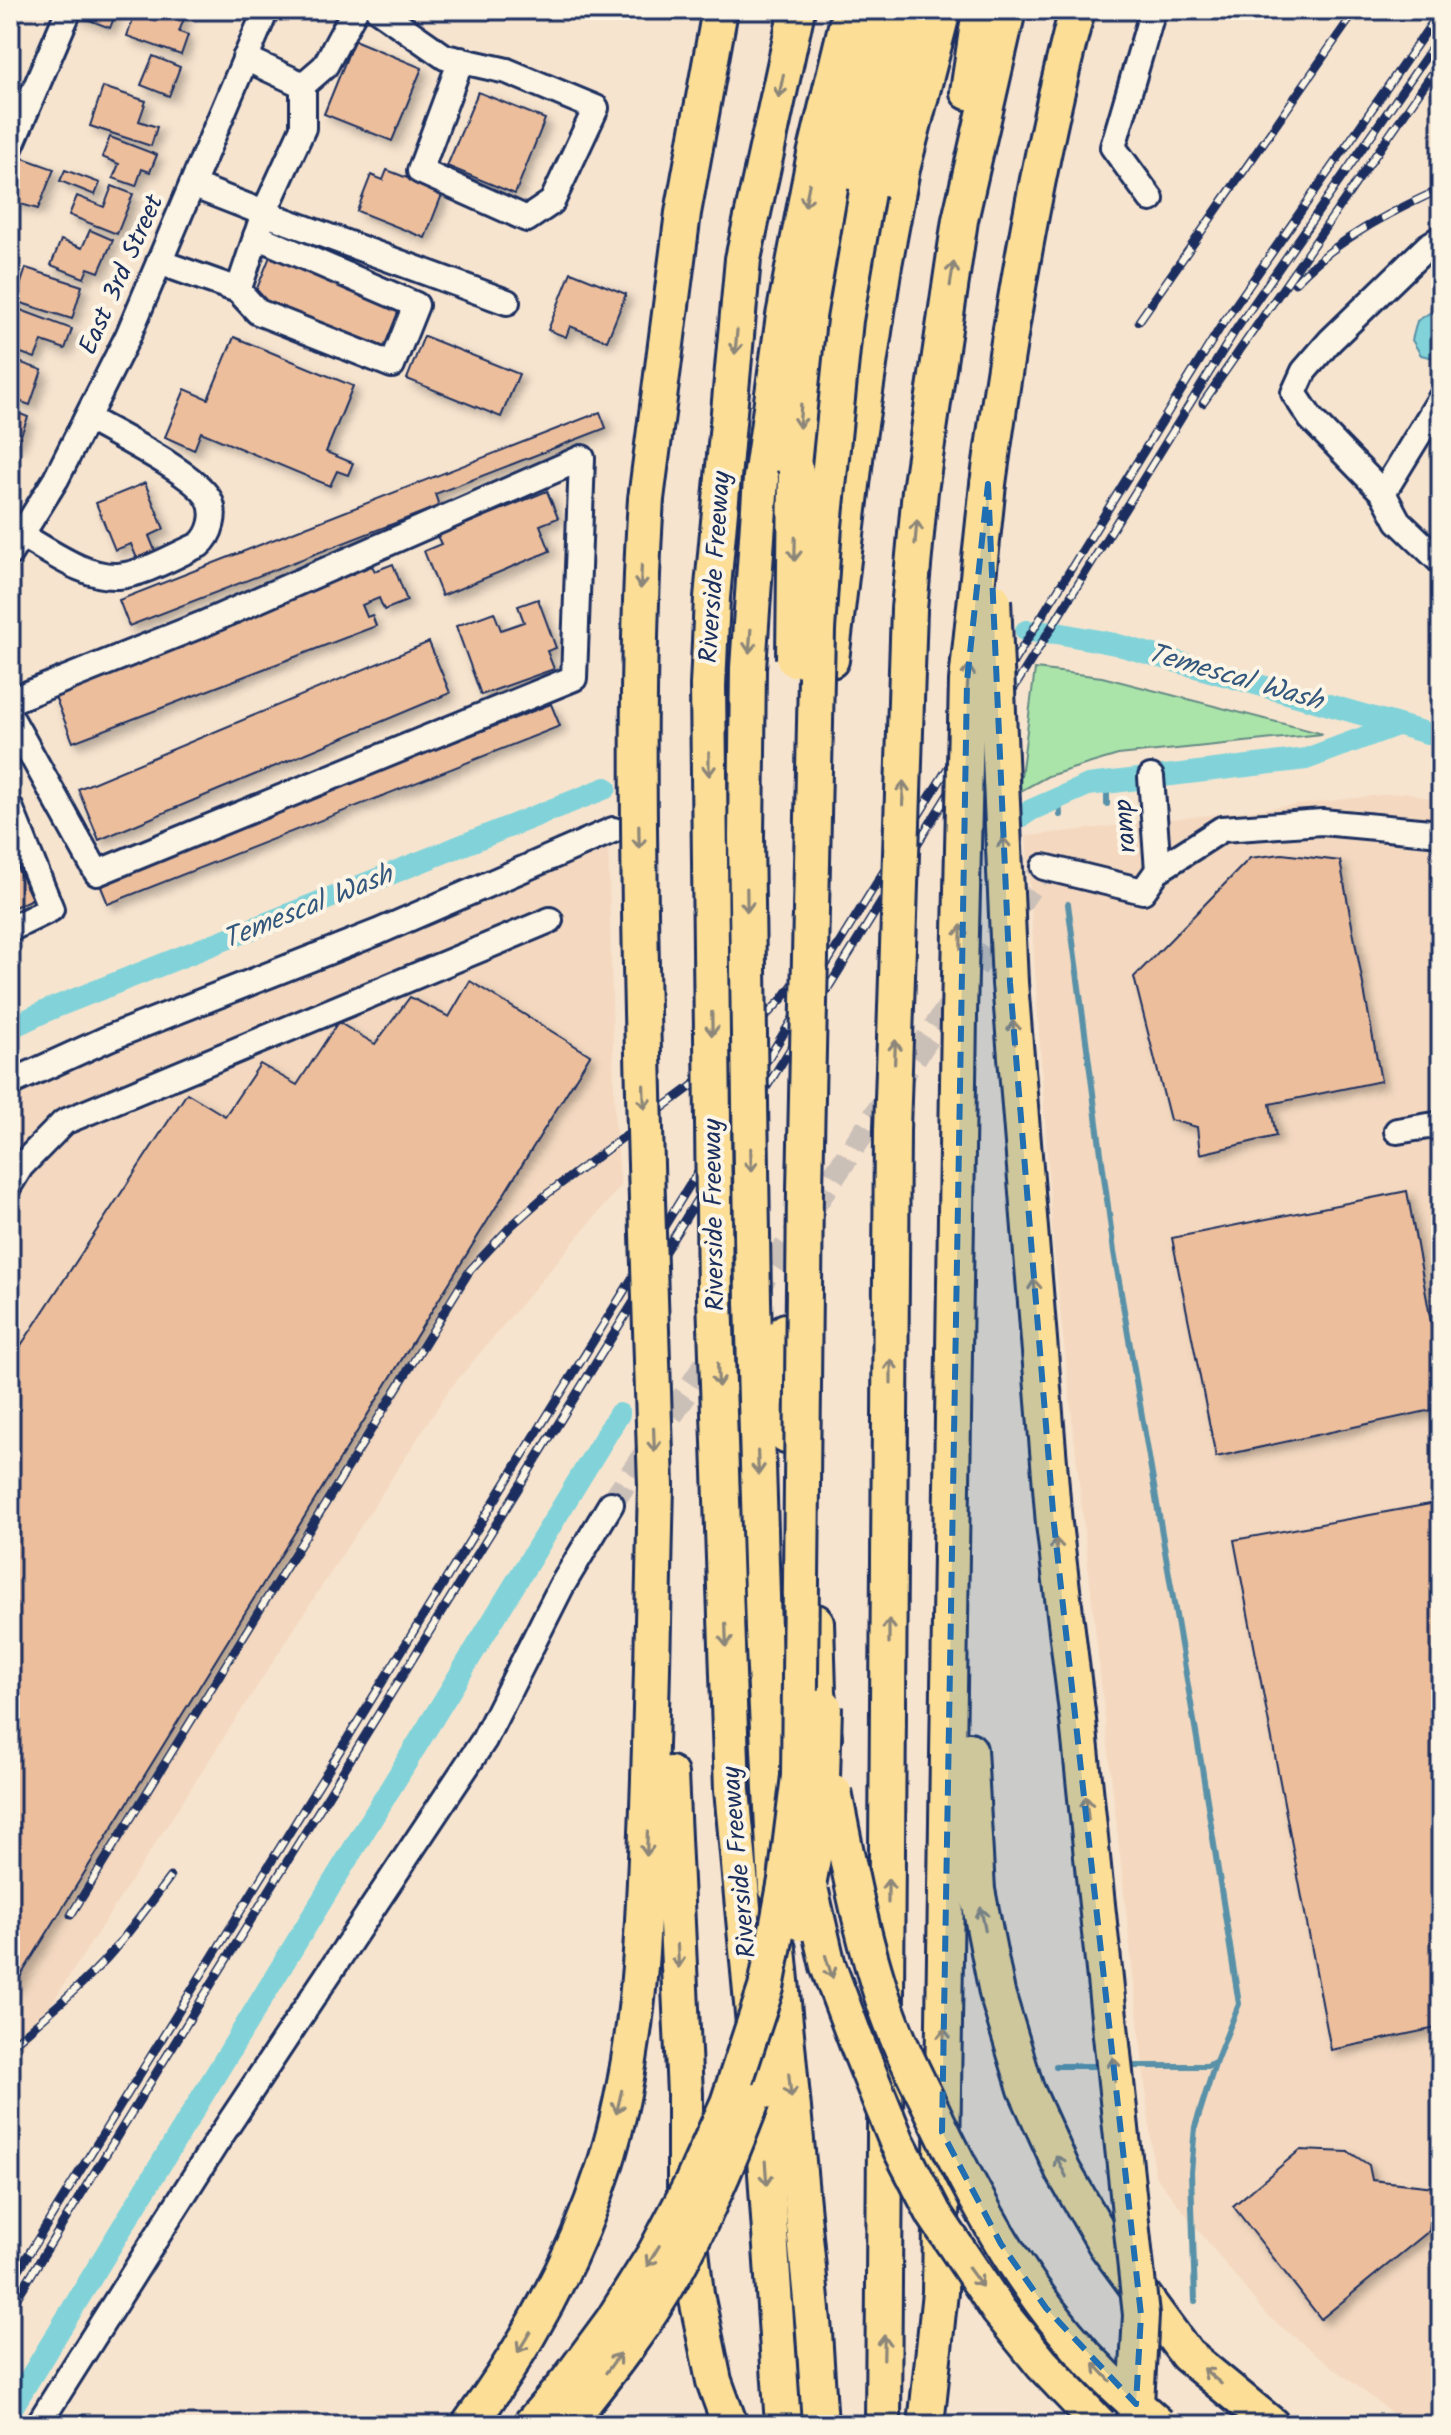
<svg xmlns="http://www.w3.org/2000/svg" width="1451" height="2435" font-family="Kalam,sans-serif">
  <defs>
    <filter id="shadow"><feDropShadow dx="5.5" dy="5.5" stdDeviation="4" flood-color="#0004"/></filter>
  </defs>
  <rect width="100%" height="100%" fill="#f7e4cf"/>
  <filter id="ink" filterUnits="userSpaceOnUse"><feTurbulence type="fractalNoise" baseFrequency=".0125" numOctaves="2"/><feDisplacementMap in="SourceGraphic" scale="16" xChannelSelector="R" yChannelSelector="G"/><feConvolveMatrix kernelMatrix="1 2 1 2 8 2 1 2 1" color-interpolation-filters="sRGB"/></filter>
  <g filter="url(#ink)">
    <g fill="#f4d9c0">
      <polygon points="1406,792 1441,802 1441,2425 1407,2425 1266,2315 1155,2176 1053,1245 1026,836"/>
      <polygon points="608,830 615,1125 621,1186 449,1390 10,2068 10,1069 187,996"/>
    </g>
    <polygon fill="#abe4a9" stroke="#638a84" stroke-width="2" points="1035,669 1102,677 1323,734 1118,755 1048,776 1019,792"/>
    <polygon fill="#81d3d9" stroke="#5891a8" stroke-width="2" points="1431,312 1441,313 1441,359 1439,359 1421,355 1412,340 1417,321"/>
    <g fill="none" stroke-linecap="round" stroke-linejoin="round">
      <g stroke="#5891a8" stroke-width="6">
        <polyline points="1107,782 1107,804"/>
        <polyline points="1059,798 1060,815"/>
        <polyline points="1068,904 1114,1252 1202,1768 1239,2004 1216,2061 1195,2127 1191,2172 1195,2301"/>
        <polyline points="1056,2066 1104,2066"/>
        <polyline points="1123,2066 1207,2066 1215,2062"/>
      </g>
      <g stroke="#81d3d9" stroke-width="22">
        <polyline points="1026,631 1057,633 1115,644 1441,737"/>
        <polyline points="1022,816 1031,810 1088,785 1306,759 1397,725"/>
        <polyline points="10,1028 48,1010 606,788"/>
        <polyline points="10,2411 619,1414"/>
      </g>
    </g>
    <g fill="#ecbe9c" stroke="#1b2f5e" stroke-width="2" filter="url(#shadow)">
      <polygon points="78,10 117,10 110,28 76,15"/>
      <polygon points="136,10 176,10 186,13 179,32 188,35 181,55 127,36"/>
      <polygon points="354,40 422,68 392,141 324,114"/>
      <polygon points="153,56 180,67 169,96 141,85"/>
      <polygon points="103,87 146,101 139,121 157,127 151,146 90,126"/>
      <polygon points="478,92 545,119 515,194 447,166"/>
      <polygon points="110,137 157,155 150,172 142,169 136,186 113,178 119,164 102,157"/>
      <polygon points="20,157 54,169 38,209 10,201 10,183"/>
      <polygon points="65,170 100,183 95,195 60,181"/>
      <polygon points="387,170 443,192 425,238 357,211 371,175 383,180"/>
      <polygon points="112,186 133,194 117,234 69,215 77,196 104,207"/>
      <polygon points="90,230 113,240 99,272 88,268 84,278 51,265 61,240 82,248"/>
      <polygon points="273,249 410,303 392,350 254,296"/>
      <polygon points="26,268 82,286 72,319 15,301"/>
      <polygon points="571,272 626,294 607,341 570,326 566,337 548,330"/>
      <polygon points="10,306 72,329 65,349 42,341 35,358 10,349"/>
      <polygon points="424,336 519,374 501,417 407,379"/>
      <polygon points="234,337 353,386 326,452 353,463 348,475 337,471 330,486 201,432 194,450 165,437 185,389 208,399"/>
      <polygon points="10,359 42,370 30,405 10,398"/>
      <polygon points="10,410 28,417 17,445 10,443"/>
      <polygon points="600,412 606,428 435,494 439,506 129,626 119,600"/>
      <polygon points="145,483 164,529 149,536 156,553 138,561 131,544 115,550 96,503"/>
      <polygon points="547,491 558,518 540,525 550,551 442,596 424,551 441,544 437,536"/>
      <polygon points="393,564 407,601 384,610 379,598 362,605 367,617 372,615 376,626 73,742 52,689 372,566 375,571"/>
      <polygon points="538,599 556,648 547,651 554,669 481,695 456,626 494,612 501,630 524,622 518,606"/>
      <polygon points="429,642 450,693 99,840 78,789"/>
      <polygon points="551,704 560,726 108,904 99,882"/>
      <polygon points="10,853 32,899 10,909"/>
      <polygon points="1282,854 1340,861 1381,1081 1270,1104 1276,1136 1200,1154 1197,1127 1170,1120 1134,977 1250,858"/>
      <polygon points="470,981 590,1055 10,1993 10,1362 187,1093 225,1116 260,1064 297,1085 338,1022 375,1044 410,997 449,1017"/>
      <polygon points="1407,1191 1441,1376 1441,1408 1216,1457 1172,1238"/>
      <polygon points="1441,1502 1441,2027 1331,2050 1234,1540"/>
      <polygon points="1300,2150 1349,2152 1369,2165 1372,2180 1434,2187 1429,2231 1321,2319 1233,2206"/>
    </g>
    <g fill="none" stroke-linecap="round" stroke-linejoin="round">
      <polyline stroke="#cbc0b8" stroke-width="24" stroke-dasharray="24 12" stroke-linecap="butt" points="611,1504 1044,867"/>
      <defs>
        <g id="minor">
          <polyline points="378,10 445,57 507,71 596,108 552,202 527,219 420,171 461,60"/>
          <polyline points="303,85 325,66 355,10"/>
          <polyline points="10,148 69,10"/>
          <polyline points="192,185 264,213 507,302"/>
          <polyline points="1151,199 1113,147 1153,10"/>
          <polyline points="159,262 232,288 240,285 264,213 303,128 303,85 245,58"/>
          <polyline points="236,288 258,312 392,365 416,305 256,236"/>
          <polyline points="1441,398 1383,493 1398,521 1441,562"/>
          <polyline points="1383,493 1311,419 1294,393 1304,371 1330,341 1428,246 1441,238"/>
          <path d="M22 536C50 551 85 578 118 576 145 574 175 555 199 545 211 535 217 514 209 499 195 473 116 435 87 418"/>
          <polyline points="10,553 56,479 128,336 266,10"/>
          <polyline points="10,701 203,624 582,458 574,678 97,873 10,716"/>
          <polyline points="1151,777 1158,870"/>
          <polyline points="10,807 51,909 10,929"/>
          <polyline points="1044,867 1143,891 1158,870 1222,829 1322,822 1441,833"/>
          <polyline points="10,1083 109,1038 378,932 613,830"/>
          <polyline points="1397,1131 1441,1124"/>
          <polyline points="10,1184 21,1166 64,1122 550,920"/>
          <polyline points="38,2425 216,2143 484,1740 561,1587 611,1504"/>
        </g>
        <g id="highway">
          <polyline points="968,92 980,10"/>
          <polyline points="867,192 909,10"/>
          <path d="M796 471C807 315 840 162 878 10"/>
          <polyline points="761,479 784,316 814,159 850,10"/>
          <path d="M988 484C1010 324 1036 166 1077 10"/>
          <polyline points="646,499 683,213 720,10"/>
          <polyline points="909,609 920,491 960,220 1008,10"/>
          <polyline points="831,660 856,451 884,265 902,169 943,10"/>
          <polyline points="708,686 712,598 743,259 797,10"/>
          <polyline points="1010,983 1054,1524 1078,1720 1095,1886"/>
          <polyline points="715,1297 732,1790 761,2099 783,2425"/>
          <polyline points="753,1301 763,1629 776,1888"/>
          <polyline points="786,1331 786,1435"/>
          <polyline points="816,1622 818,1692 824,1737"/>
          <polyline points="969,1750 977,1890 997,1993 1026,2089 1063,2171 1106,2245 1187,2355 1272,2425"/>
          <polyline points="670,1774 685,2094 685,2197 696,2294 714,2381 730,2425"/>
          <polyline points="778,1949 814,2332 820,2425"/>
          <path d="M469 2425C526 2347 574 2261 604 2168 638 2061 643 1944 647 1832 652 1717 653 1601 656 1486"/>
          <polyline points="883,2425 892,1130"/>
          <polyline points="926,2425 940,2292 959,1015"/>
        </g>
      </defs>
      <use href="#minor" stroke="#1b2f5e" stroke-width="30"/>
      <use href="#highway" stroke="#1b2f5e" stroke-width="40"/>
      <use href="#minor" stroke="#fcf5e5" stroke-width="24"/>
      <use href="#highway" stroke="#fcde96" stroke-width="34"/>
      <defs>
        <g id="rail">
          <path d="M1295 283C1334 241 1390 212 1441 189"/>
          <polyline points="1139,321 1356,10"/>
          <polyline points="1203,403 1441,61"/>
          <polyline points="71,1915 470,1270 511,1226 547,1194 716,1068 783,998 823,944"/>
          <path d="M10 2046C42 2019 75 1992 103 1962 128 1935 148 1906 170 1877"/>
          <polyline points="10,2284 1223,323 1441,10"/>
          <polyline points="10,2309 1235,331 1441,35"/>
        </g>
      </defs>
      <use href="#rail" stroke="#1b2f5e" stroke-width="9"/>
      <use href="#rail" stroke="#fcf5e5" stroke-width="6" stroke-dasharray="18" stroke-linecap="butt"/>
      <defs>
        <g id="highway-bridge">
          <path d="M646 499C637 636 638 773 640 911 643 1103 650 1294 656 1486"/>
          <polyline points="993,600 1010,983"/>
          <polyline points="794,659 796,471"/>
          <polyline points="708,686 715,1297"/>
          <polyline points="959,1015 967,681 988,484"/>
          <polyline points="892,1130 909,609"/>
          <polyline points="753,1301 746,836 748,668 761,479"/>
          <path d="M834 1792C850 1873 865 1958 896 2034 908 2064 924 2093 938 2123 982 2214 1032 2304 1105 2376 1122 2393 1141 2409 1159 2425"/>
          <polyline points="1095,1886 1141,2315 1135,2421"/>
          <polyline points="811,1892 828,1966 858,2046 897,2142 934,2214 999,2311 1042,2364 1100,2425"/>
          <polyline points="801,1923 821,1815 824,1706"/>
          <polyline points="530,2425 568,2381 613,2320 655,2253 692,2183 728,2103 766,1988 786,1880 799,1776 805,1190 817,630 824,526 845,320 867,192"/>
          <path d="M566 2425C605 2376 646 2325 676 2270 706 2216 730 2159 752 2101"/>
        </g>
      </defs>
      <use href="#highway-bridge" stroke="#1b2f5e" stroke-width="40" stroke-linecap="butt"/>
      <use href="#highway-bridge" stroke="#fcde96" stroke-width="34"/>
    </g>
    <defs><path id="oneway-shaft" d="M-6 0H5M1.5-3L5.5 0L1.5 3" fill="none" stroke-width="1.6" stroke-linecap="round" stroke-linejoin="round" transform="scale(2)"/></defs>
    <g stroke="#8c867a">
      <use href="#oneway-shaft" transform="translate(781 86) rotate(102)"/>
      <use href="#oneway-shaft" transform="translate(807 195) rotate(101)"/>
      <use href="#oneway-shaft" transform="translate(952 274) rotate(-81)"/>
      <use href="#oneway-shaft" transform="translate(736 342) rotate(95)"/>
      <use href="#oneway-shaft" transform="translate(800 416) rotate(94)"/>
      <use href="#oneway-shaft" transform="translate(916 532) rotate(-85)"/>
      <use href="#oneway-shaft" transform="translate(795 549) rotate(91)"/>
      <use href="#oneway-shaft" transform="translate(641 577) rotate(92)"/>
      <use href="#oneway-shaft" transform="translate(750 641) rotate(94)"/>
      <use href="#oneway-shaft" transform="translate(968 677) rotate(-86)"/>
      <use href="#oneway-shaft" transform="translate(709 764) rotate(89)"/>
      <use href="#oneway-shaft" transform="translate(903 793) rotate(-88)"/>
      <use href="#oneway-shaft" transform="translate(639 837) rotate(89)"/>
      <use href="#oneway-shaft" transform="translate(1004 849) rotate(-93)"/>
      <use href="#oneway-shaft" transform="translate(747 900) rotate(89)"/>
      <use href="#oneway-shaft" transform="translate(961 937) rotate(-89)"/>
      <use href="#oneway-shaft" transform="translate(712 1024) rotate(89)"/>
      <use href="#oneway-shaft" transform="translate(1014 1032) rotate(-95)"/>
      <use href="#oneway-shaft" transform="translate(895 1052) rotate(-88)"/>
      <use href="#oneway-shaft" transform="translate(644 1097) rotate(88)"/>
      <use href="#oneway-shaft" transform="translate(751 1160) rotate(89)"/>
      <use href="#oneway-shaft" transform="translate(1035 1291) rotate(-95)"/>
      <use href="#oneway-shaft" transform="translate(891 1371) rotate(-90)"/>
      <use href="#oneway-shaft" transform="translate(718 1375) rotate(88)"/>
      <use href="#oneway-shaft" transform="translate(654 1440) rotate(88)"/>
      <use href="#oneway-shaft" transform="translate(758 1463) rotate(88)"/>
      <use href="#oneway-shaft" transform="translate(1057 1550) rotate(-97)"/>
      <use href="#oneway-shaft" transform="translate(889 1631) rotate(-90)"/>
      <use href="#oneway-shaft" transform="translate(726 1635) rotate(88)"/>
      <use href="#oneway-shaft" transform="translate(1087 1808) rotate(-96)"/>
      <use href="#oneway-shaft" transform="translate(647 1844) rotate(92)"/>
      <use href="#oneway-shaft" transform="translate(888 1891) rotate(-90)"/>
      <use href="#oneway-shaft" transform="translate(983 1919) rotate(-101)"/>
      <use href="#oneway-shaft" transform="translate(678 1956) rotate(87)"/>
      <use href="#oneway-shaft" transform="translate(829 1967) rotate(73)"/>
      <use href="#oneway-shaft" transform="translate(944 2040) rotate(-89)"/>
      <use href="#oneway-shaft" transform="translate(1114 2069) rotate(-96)"/>
      <use href="#oneway-shaft" transform="translate(790 2086) rotate(84)"/>
      <use href="#oneway-shaft" transform="translate(619 2102) rotate(103)"/>
      <use href="#oneway-shaft" transform="translate(1061 2166) rotate(-116)"/>
      <use href="#oneway-shaft" transform="translate(766 2173) rotate(86)"/>
      <use href="#oneway-shaft" transform="translate(653 2256) rotate(121)"/>
      <use href="#oneway-shaft" transform="translate(975 2277) rotate(54)"/>
      <use href="#oneway-shaft" transform="translate(524 2342) rotate(121)"/>
      <use href="#oneway-shaft" transform="translate(884 2347) rotate(-89)"/>
      <use href="#oneway-shaft" transform="translate(613 2363) rotate(-54)"/>
      <use href="#oneway-shaft" transform="translate(1102 2372) rotate(-133)"/>
      <use href="#oneway-shaft" transform="translate(1212 2376) rotate(-140)"/>
    </g>
  </g>
  <path fill="#1f6fb2" fill-opacity="0.2" stroke="#1f6fb2" stroke-width="6" stroke-dasharray="16 10" stroke-linejoin="round" d="M988 484 1010 983 1054 1524 1141 2315 1136 2404 1046 2308 1001 2244 942 2132 967 681Z"/>
  <g text-anchor="middle" dominant-baseline="central" stroke-width="8" stroke-linejoin="round" paint-order="stroke">
    <g font-size="26" fill="#1b2f5e" stroke="#fcf5e5">
      <text transform="translate(122 275) rotate(-66)">East 3rd Street</text>
      <text transform="translate(716 567) rotate(-86)">Riverside Freeway</text>
      <text transform="translate(1126 826) rotate(-95)">ramp</text>
      <text transform="translate(715 1215) rotate(-91)">Riverside Freeway</text>
      <text transform="translate(740 1862) rotate(-95)">Riverside Freeway</text>
    </g>
    <g font-size="28" font-style="italic" fill="#34587d" stroke="#fcf5e5">
      <text transform="translate(1235 678) rotate(16)">Temescal Wash</text>
      <text transform="translate(308 908) rotate(-22)">Temescal Wash</text>
    </g>
  </g>
  <rect width="1451" height="2435" fill="none" stroke="#fcf5e5" stroke-width="40"/>
  <rect x="20" y="20" width="1411" height="2395" fill="none" stroke="#1b2f5e" stroke-width="3" filter="url(#ink)"/>
</svg>
